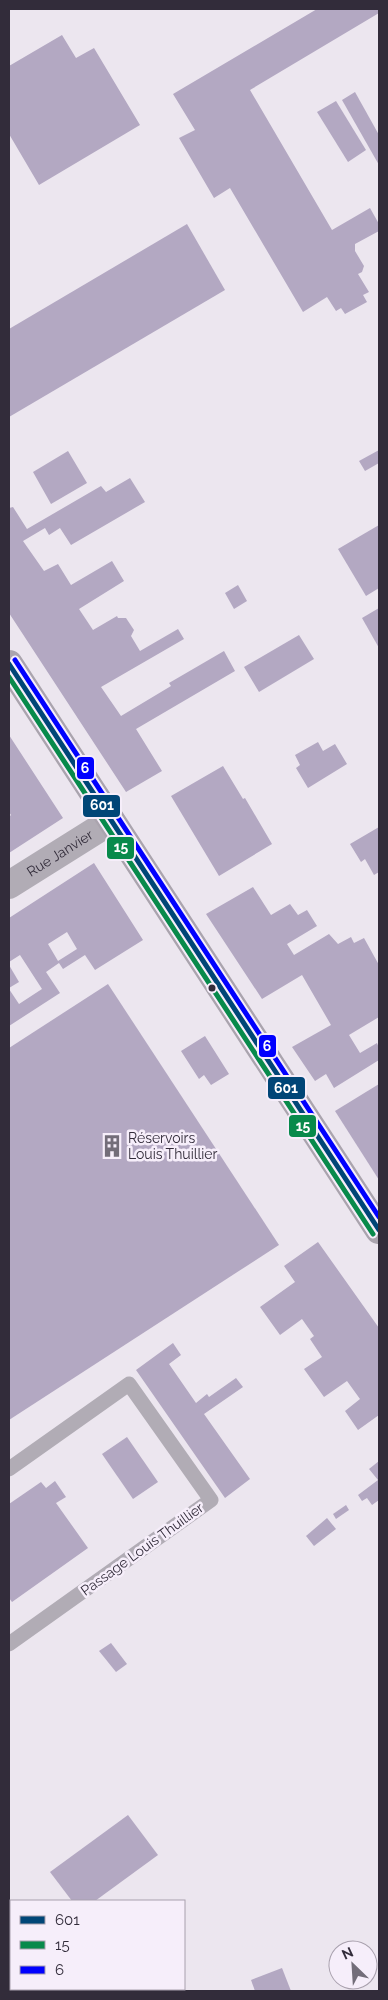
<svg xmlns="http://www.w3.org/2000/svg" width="388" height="2000" font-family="Raleway,sans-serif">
  <rect width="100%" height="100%" fill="#ece6ef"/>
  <g fill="#b3a8c2" fill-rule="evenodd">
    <polygon points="317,9 379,9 379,13 250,90 332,230 370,208 379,224 379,231 355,244 355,251 364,266 362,272 358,274 369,292 363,295 367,302 345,314 341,308 336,311 327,297 303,312 230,188 214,198 179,138 195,130 173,94"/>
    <polygon points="62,35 76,58 94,48 140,125 39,185 9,134 9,66"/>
    <polygon points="355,92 379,135 379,165 342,100"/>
    <polygon points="336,101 366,150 348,162 317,112"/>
    <polygon points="187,224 225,290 9,417 9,329"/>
    <polygon points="379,450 379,463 365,471 359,461"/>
    <polygon points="68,451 87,483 51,504 33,472"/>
    <polygon points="130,478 145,502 71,545 60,528 49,535 45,528 23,541 44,571 58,564 71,585 112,561 124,581 79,609 93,630 117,616 118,618 126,618 134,630 131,636 140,651 178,629 184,639 101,687 121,716 171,686 169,683 224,651 235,671 136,729 162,771 126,792 9,613 9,508 13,507 27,529 101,486 106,492"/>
    <polygon points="379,525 379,588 366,596 338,549"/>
    <polygon points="238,585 247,601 234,609 225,593"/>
    <polygon points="379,608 379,648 362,618"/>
    <polygon points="299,635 314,659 259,692 244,667"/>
    <polygon points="9,735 63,818 9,853 9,817 11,815 9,812"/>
    <polygon points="318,742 323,751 335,744 347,764 308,788 296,768 300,765 295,755"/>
    <polygon points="223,766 243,799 245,798 272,844 219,876 171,796"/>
    <polygon points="379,827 379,872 374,875 365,859 361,862 350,844"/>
    <path d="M94 863 143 940 95 970 85 955 63 969 59 963 46 972 60 993 9 1026V989L19 1004 42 989 20 955 9 962V918ZM67 932 77 949 58 961 48 944Z"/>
    <polygon points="253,887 271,915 290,904 298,915 307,910 317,926 287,944 294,955 329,934 338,944 351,937 354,943 364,938 379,965 379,1017 349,1035 360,1053 377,1043 379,1048 379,1060 334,1088 326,1074 315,1081 292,1047 331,1025 302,975 262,999 206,914"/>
    <polygon points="9,965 19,982 9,988"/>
    <polygon points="108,984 279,1245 9,1420 9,1048"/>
    <polygon points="205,1036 229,1074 211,1085 204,1075 199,1079 181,1051"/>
    <polygon points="379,1084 379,1180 335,1111"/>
    <polygon points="318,1242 379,1328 379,1415 358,1430 345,1411 360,1399 347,1381 324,1397 304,1369 322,1357 310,1339 314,1336 302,1319 280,1335 260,1307 295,1282 284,1266"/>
    <polygon points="173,1343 181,1355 169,1364 196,1403 207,1394 209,1397 236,1378 243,1387 204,1414 250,1479 225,1498 136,1370"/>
    <polygon points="127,1437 158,1482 133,1499 102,1454"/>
    <polygon points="379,1461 379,1500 372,1505 367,1498 362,1501 358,1495 378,1480 369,1469"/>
    <polygon points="55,1481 66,1497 56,1503 88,1548 12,1602 9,1598 9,1504 41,1482 46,1488"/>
    <polygon points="346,1505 349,1510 336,1519 333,1514"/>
    <polygon points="327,1518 336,1529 314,1546 306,1536"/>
    <polygon points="111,1643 127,1664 116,1672 99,1651"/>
    <polygon points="128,1815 158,1855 95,1901 72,1901 50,1872"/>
    <polygon points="11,1921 11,1950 9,1947 9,1923"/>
    <polygon points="282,1968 291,1991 255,1991 251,1980"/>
  </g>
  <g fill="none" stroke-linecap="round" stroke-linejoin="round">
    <polyline stroke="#b1acb5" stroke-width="15" points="9,1469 129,1384 211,1500 9,1644"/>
    <path stroke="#b1acb5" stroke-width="28" id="s1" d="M9 885 111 821"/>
    <polyline stroke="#aaa4ae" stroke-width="28" points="9,664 379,1230"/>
    <defs>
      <polyline id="bus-1" points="9,664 379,1230"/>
      <polyline id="bus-2" points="9,677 373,1234"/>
      <polyline id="bus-3" points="15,660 379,1217"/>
    </defs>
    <use href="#bus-1" stroke="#f6eefa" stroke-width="9"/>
    <use href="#bus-2" stroke="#f6eefa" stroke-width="9"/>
    <use href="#bus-3" stroke="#f6eefa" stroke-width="9"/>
    <use href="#bus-1" stroke="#004677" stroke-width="5"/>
    <use href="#bus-2" stroke="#088a4b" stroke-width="5"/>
    <use href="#bus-3" stroke="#00f" stroke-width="5"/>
  </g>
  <defs>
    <symbol id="building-bare" viewBox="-9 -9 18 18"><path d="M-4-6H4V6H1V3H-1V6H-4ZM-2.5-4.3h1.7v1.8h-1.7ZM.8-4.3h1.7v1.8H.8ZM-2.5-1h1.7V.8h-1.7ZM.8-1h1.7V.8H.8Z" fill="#736d79" stroke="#f6eefa" stroke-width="2.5" paint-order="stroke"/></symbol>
  </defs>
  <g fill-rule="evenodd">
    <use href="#building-bare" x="96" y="1130" width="32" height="32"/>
  </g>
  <circle fill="#322c3a" stroke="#f6eefa" stroke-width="2" cx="212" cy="988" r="4.5"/>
  <g text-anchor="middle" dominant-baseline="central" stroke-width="5" stroke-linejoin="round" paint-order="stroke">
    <g font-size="14" fill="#322c3a" stroke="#f6eefa">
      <text stroke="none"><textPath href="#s1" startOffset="60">Rue Janvier</textPath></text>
      <text transform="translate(142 1549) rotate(-36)">Passage Louis Thuillier</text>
    </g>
    <g font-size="14" fill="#322c3a" stroke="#f6eefa" text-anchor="start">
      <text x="128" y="1138">Réservoirs<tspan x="128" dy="16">Louis Thuillier</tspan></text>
    </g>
  </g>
  <g stroke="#f6eefa" stroke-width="2">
    <rect x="76" y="756" width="19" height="24" rx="5" fill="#00f"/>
    <rect x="82" y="794" width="39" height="24" rx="5" fill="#004677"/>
    <rect x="106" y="836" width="29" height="24" rx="5" fill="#088a4b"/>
    <rect x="258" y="1034" width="19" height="24" rx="5" fill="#00f"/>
    <rect x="267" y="1076" width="39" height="24" rx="5" fill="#004677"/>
    <rect x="288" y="1114" width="29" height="24" rx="5" fill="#088a4b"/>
  </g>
  <g font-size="14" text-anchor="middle" font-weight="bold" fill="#fff">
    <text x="85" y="773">6</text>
    <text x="102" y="810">601</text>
    <text x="121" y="852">15</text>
    <text x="267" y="1051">6</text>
    <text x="286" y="1093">601</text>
    <text x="303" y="1131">15</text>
  </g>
  <rect width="388" height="2000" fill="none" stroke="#322c3a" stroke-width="20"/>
  <rect x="10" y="1900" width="175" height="90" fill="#f6eefa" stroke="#a8a0ad"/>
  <rect x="20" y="1916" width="25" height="8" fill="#004677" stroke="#a8a0ad"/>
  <text x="55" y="1925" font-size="15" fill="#322c3a">601</text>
  <rect x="20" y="1941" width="25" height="8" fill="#088a4b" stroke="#a8a0ad"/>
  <text x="55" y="1950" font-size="15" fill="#322c3a">15</text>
  <rect x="20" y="1966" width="25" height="8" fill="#0000ff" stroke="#a8a0ad"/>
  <text x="55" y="1975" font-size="15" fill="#322c3a">6</text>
  <g transform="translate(353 1965) rotate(335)"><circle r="24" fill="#f6eefa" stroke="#a8a0ad"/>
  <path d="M0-4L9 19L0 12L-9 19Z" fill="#736d79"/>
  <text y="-8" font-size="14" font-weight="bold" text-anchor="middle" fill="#322c3a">N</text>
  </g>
</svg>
